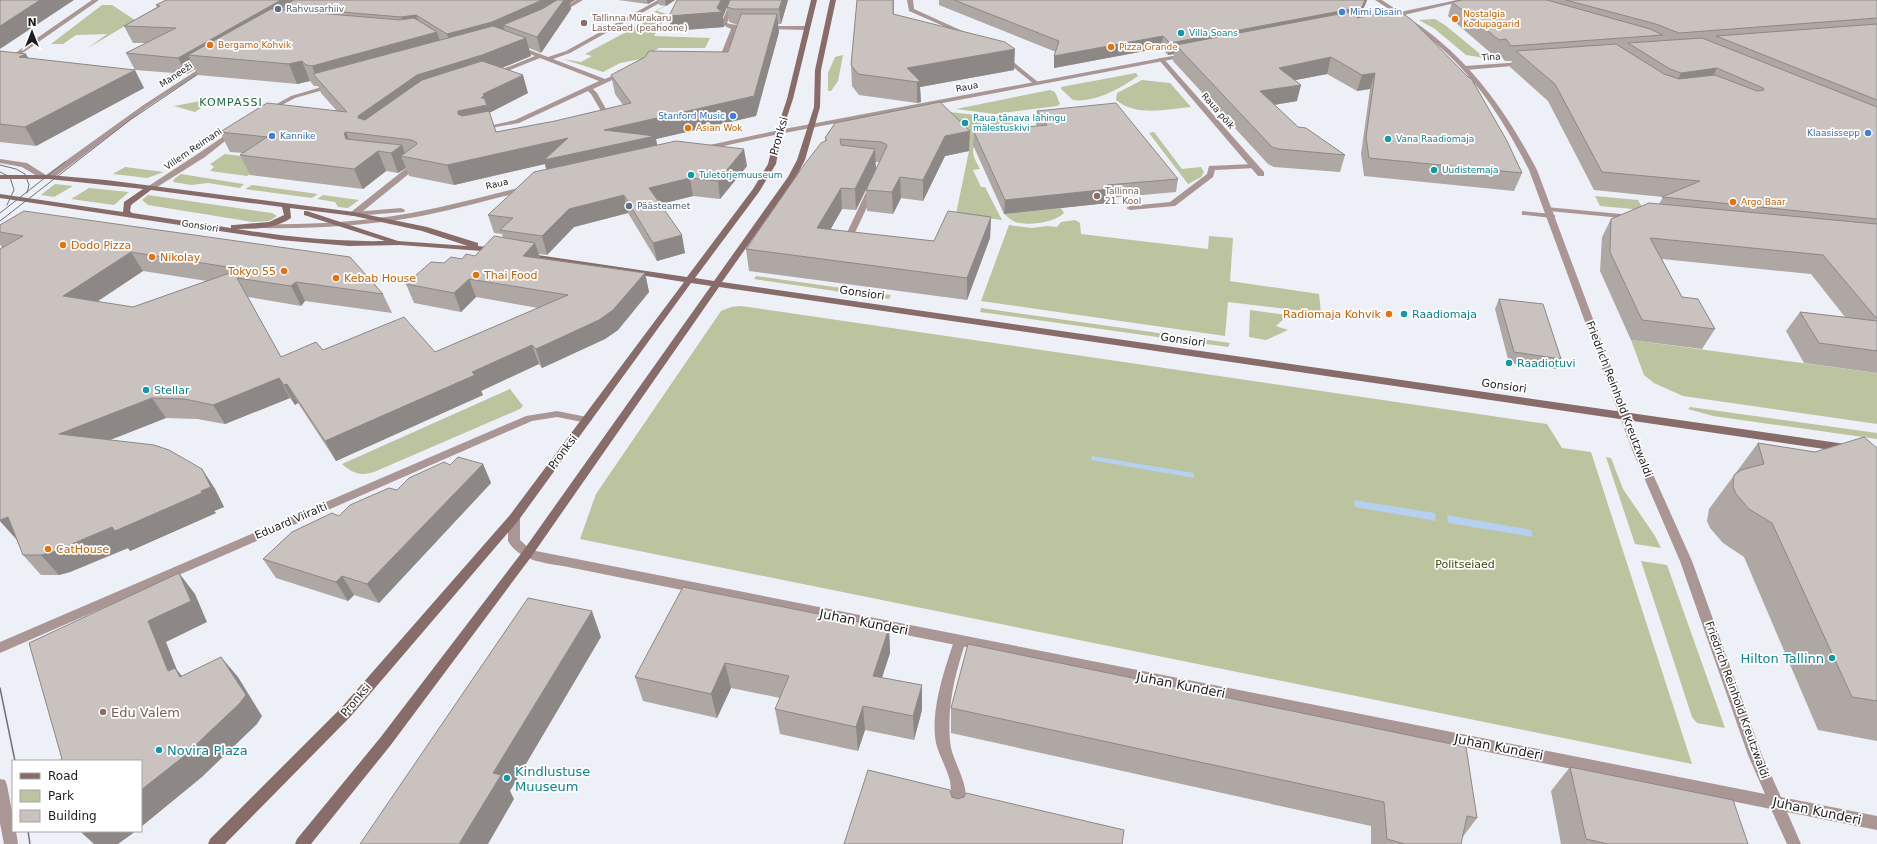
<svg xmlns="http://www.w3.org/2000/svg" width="1877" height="844" font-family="'DejaVu Sans',sans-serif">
  <rect width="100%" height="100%" fill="#eef0f8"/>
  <g fill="#bbc39f">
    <polygon points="675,0 657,11 667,14 654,36 710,38 705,48 659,48 641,59 620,63 603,72 563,59 581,62 592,56 585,54 660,14 654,12"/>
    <polygon points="102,5 112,5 135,20 88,48 107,34 76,35 63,44 51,44"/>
    <polygon points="1435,19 1445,25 1485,58 1466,55 1435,29 1419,20"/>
    <polygon points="843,55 838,81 831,91 828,91 828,73 835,57"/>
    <path d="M1136 73 1138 76C1121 88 1095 103 1073 100L1061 89V87Z"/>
    <path d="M1142 80 1170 83 1191 107C1166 109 1137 117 1116 100L1117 93Z"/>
    <polygon points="1050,90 1055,92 1060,104 1057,106 995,114 956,109"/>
    <polygon points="217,98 195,112 174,106"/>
    <path d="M940 111 1004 118 1016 125 1018 131 975 144C970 153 976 161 980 169L973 170 981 187H985L1002 220 956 214 969 151 940 122Z"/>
    <polygon points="1154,132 1182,169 1201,167 1204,172 1201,177 1188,184 1149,133"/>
    <polygon points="225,154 272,160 247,176 210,171 214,167 210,164"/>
    <polygon points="125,167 164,172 147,178 113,174"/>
    <polygon points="181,174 243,184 244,184 240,188 208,183 191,185 173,182 174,179"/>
    <polygon points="55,184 73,186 54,197 41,195"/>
    <polygon points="252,185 318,194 312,198 245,189"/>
    <polygon points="89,188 129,192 114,205 71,199"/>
    <polygon points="148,195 272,213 277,216 269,221 253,222 148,205 142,200"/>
    <polygon points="323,195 359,200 348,208 338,207 335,202 317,199"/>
    <polygon points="1595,196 1638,200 1644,210 1600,206"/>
    <path d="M1061 208 1064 213C1054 223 1028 226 1015 222 1011 220 1008 217 1004 214Z"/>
    <polygon points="1075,220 1080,223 1081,234 1208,249 1209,236 1233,238 1230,281 1319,294 1321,313 1228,302 1225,336 981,301 1009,225 1032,228 1047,226 1057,227 1061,222"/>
    <polygon points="756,276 891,295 889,299 754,279"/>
    <polygon points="741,306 1547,424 1562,448 1591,452 1692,764 580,539 596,494 721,311 731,307"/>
    <polygon points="981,308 1230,343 1228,347 980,312"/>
    <polygon points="1250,310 1288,315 1276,326 1288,330 1266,340 1249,337"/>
    <polygon points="1631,340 1877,373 1877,424 1683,396 1654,383 1644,375"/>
    <path d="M510 389 523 406 520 409 374 472C360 476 354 474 342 464Z"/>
    <polygon points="1690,407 1877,433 1877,439 1713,416 1688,409"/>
    <polygon points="1606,457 1611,458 1623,489 1655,536 1661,548 1635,544"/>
    <polygon points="1641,561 1667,565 1725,728 1697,723 1692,717"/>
  </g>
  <g fill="#b5d1ef">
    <polygon points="1092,456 1194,473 1194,478 1091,460"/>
    <polygon points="1354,500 1435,513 1436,521 1355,507"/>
    <polygon points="1447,515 1531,530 1533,537 1448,523"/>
  </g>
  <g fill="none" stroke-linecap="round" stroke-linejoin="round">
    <g fill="#aa9795" fill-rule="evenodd">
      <polygon points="92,0 99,0 14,59 0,60 0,56 11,56"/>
      <polygon points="658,0 665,0 570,53 553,59 605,79 621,72 625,72 625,74 593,89 597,93 610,116 606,123 601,122 604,116 591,94 588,91 519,123 480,130 480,128 515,120 599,81 540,58 497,75 493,75 493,73 535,56 515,48 515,46 519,46 548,57 566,51"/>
      <path d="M731 0H737L727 23C735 26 745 24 752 28L749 30H736L726 56 714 59V57L721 54 731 29 721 24Z"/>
      <polygon points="907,0 913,0 914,9 969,34 964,35 909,11"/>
      <polygon points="767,26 807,26 810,28 807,30 765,29 765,27"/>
      <polygon points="1002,56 1006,56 1038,82 1038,84 1034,84 1002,58"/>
      <polygon points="0,159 27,163 49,177 48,179 42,179 22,167 0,163"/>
      <polygon points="414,162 421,164 357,216 351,216 351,212"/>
      <polygon points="1253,164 1257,166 1256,168 1215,170 1213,177 1175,206 1130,210 1126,208 1130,206 1170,202 1207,174 1209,166"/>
      <polygon points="869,186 872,186 876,188 852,239 854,241 850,243 844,243 843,241"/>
      <polygon points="1522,211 1552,214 1556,216 1552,218 1525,215 1522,215"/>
      <path d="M960 636 964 637 966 641C955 674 947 705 950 741 951 762 974 787 963 812L958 814 953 812C949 802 952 791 950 781 947 768 939 756 936 743 930 712 944 671 954 641L956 637Z"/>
    </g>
    <polygon fill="#aa9795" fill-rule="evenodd" points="0,779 5,780 7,785 13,817 13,831 16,831 18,844 4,844 0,823"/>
    <g fill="#aa9795" fill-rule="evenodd">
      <polygon points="576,0 583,0 561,13 556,12"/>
      <polygon points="1159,58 1163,58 1264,172 1264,176 1258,176 1159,60"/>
      <polygon points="1523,62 1526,64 1525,65 1465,70 1462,68 1465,66"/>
      <polygon points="332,84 335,86 334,87 295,98 269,112 264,111 291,96"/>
      <polygon points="233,130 238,131 205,157 154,189 151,189 147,187 199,153"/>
      <polygon points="1546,207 1632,215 1636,217 1632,219 1549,211 1546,211"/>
      <polygon points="557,411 587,417 592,420 587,423 557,417 532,421 0,653 0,642 526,416"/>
    </g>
    <g fill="#aa9795" fill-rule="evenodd">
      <path d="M1375 0H1382L1400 12 1457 0H1468L1404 15C1465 53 1504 107 1537 170L1643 452 1692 561 1762 755 1781 797 1877 816V830L1787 812 1801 844H1787L1771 809 568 567C547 563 520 562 508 541V518L510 515H518L520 518V540L531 550 1765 794 1748 755 1680 561 1633 452 1529 170C1497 106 1460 55 1399 16L1388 17V15L1395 13Z"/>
      <polygon points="1188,53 1190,54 1190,56 779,134 705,150 701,148 705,146 779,130"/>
      <polygon points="205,65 210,66 146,108 52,179 46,179 46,175 142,106"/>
      <path d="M527 186 531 188 530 190C490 199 451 211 410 218 361 226 311 229 261 228L257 226 261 224C311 225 361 222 411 213 450 206 488 195 527 186Z"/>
      <polygon points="401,208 405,210 404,212 354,216 350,214 354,212"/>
    </g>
    <g fill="#876c69" fill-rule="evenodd">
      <polygon points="811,0 817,0 793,99 782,132 776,164 759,192 695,278 714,281 788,177 797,160 814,107 815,70 830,0 836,0 821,70 820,107 805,160 796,177 722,282 1845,444 1850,448 1845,452 719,287 531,557 390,746 311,844 295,844 297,839 380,738 523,551 711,286 691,283 518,521 351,716 225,844 208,844 210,839 341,708 510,515 684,282 527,257 524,257 524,253 687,277 753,189 768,164 776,132 787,99"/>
      <path d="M0 175H49L106 180 354 212 427 227 478 243V246L496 248 500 250 496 252 400 245 349 246 280 240 0 198V194L123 212 124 202 143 189 49 179H0ZM151 190 282 207 284 215 269 222 234 225H231V228L132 213 130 211 131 205ZM290 208 354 216 422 231 468 246 398 241 307 211H304V215L385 241C336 242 287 237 237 229 256 229 275 229 291 218Z"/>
    </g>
    <g stroke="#707176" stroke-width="1">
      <polyline points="0,165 16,169 25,174 29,185 27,193"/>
      <polyline points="0,172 10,177 14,190 7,205"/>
      <polyline points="0,213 65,162"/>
      <polyline points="0,221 130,120 207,68"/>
    </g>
    <g stroke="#707176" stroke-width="1.5">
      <polyline points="0,688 15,761"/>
      <polyline points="28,831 30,844"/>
    </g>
  </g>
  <g fill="#aea7a4" fill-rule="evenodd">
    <path d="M166 0H575L570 3 571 9 541 53 529 48 531 56 502 68 528 93 489 113 496 132 555 121 623 105 615 94 611 75 728 52 737 24H735L729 22 727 7 723 17 724 27 671 31 677 0H788L781 24H778L779 32 756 116 656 139 657 145 747 166 720 199 693 196 660 204 685 253 657 261 628 213 574 227 547 255 539 254 540 258 645 273 649 292 618 330 605 339 542 368 539 364 510 377 481 391 483 395 336 461 298 403 295 405 290 398 225 424 197 419 166 418 110 440 202 469 215 489 224 507 214 511 216 513 130 551 128 548 70 572 59 575H41L23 555 17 540 0 521 2 248 0 244V225L383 294 392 313 305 301 301 306 248 297 281 357 323 350 435 352 538 308 476 297 461 312 414 303 406 284 444 263 475 256 503 238 502 234 494 233 488 215 546 169 545 164 454 185 409 176 406 168 398 173 386 171 363 189 250 175 240 155 243 153 230 152 220 132 336 110 321 93 318 86H314L310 81 297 84 198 75 195 69 187 74 135 70 126 53 146 43H133L124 26 157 7 156 5ZM143 271 207 281 133 307 97 302Z"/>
    <polygon points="618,0 655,0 648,4"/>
    <polygon points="658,0 675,0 666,6 659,5"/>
    <polygon points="857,0 894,0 894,15 1014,70 920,87 921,102 917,103 859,95 852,86 851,65"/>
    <polygon points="939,0 1367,0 1359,18 1522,173 1514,191 1364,176 1361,154 1370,89 1357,91 1327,74 1295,80 1297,101 1274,105 1298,127 1345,155 1340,172 1274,167 1268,164 1173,61 1174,54 1168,55 1161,48 1054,68 1054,56 1056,52 939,5"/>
    <polygon points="1462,0 1877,0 1877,373 1804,363 1786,331 1800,312 1845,317 1811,274 1662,259 1682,297 1715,329 1702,349 1631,340 1600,271 1602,237 1611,219 1659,204 1663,197 1594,190 1548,101 1510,67 1512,61 1505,61 1500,55 1493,55 1448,16 1452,2"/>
    <polygon points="0,51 28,58 144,88 36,146 0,142"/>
    <polygon points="1037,111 1178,179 1176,192 1109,198 1108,203 1004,214 973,145 974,132 1037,126 1036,124"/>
    <path d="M835 123 969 151 945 156 923 201 901 198 893 214 867 211 866 190 856 210 842 209 830 230 934 241 991 217 990 238 967 300 749 271 746 249 825 141V138ZM875 162H879L876 169Z"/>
    <polygon points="1499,299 1561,359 1556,369 1509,363 1495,309"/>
    <polygon points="1758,443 1815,452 1877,448 1877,741 1818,730 1744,557 1723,543 1710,528 1707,521 1709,509"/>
    <polygon points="483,464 491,483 379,603 354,595 348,601 276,578 263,559 339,516 397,490 450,465"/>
    <polygon points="889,628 890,653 882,678 922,710 914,740 865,730 858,751 780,734 775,709 780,698 731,688 717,718 643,701 635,677"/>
    <polygon points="951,708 1477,818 1462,838 1461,844 1371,844 1371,826 951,733"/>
    <polygon points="1570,767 1748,844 1561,844 1551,791"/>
  </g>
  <g fill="#8d8886">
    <polygon points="40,0 74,0 0,49 0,26"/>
    <polygon points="281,0 314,0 282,7 286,16 188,55 195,69 187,74 178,58"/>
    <polygon points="542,0 575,0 570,3 571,9 541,53 537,37 503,25 506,34 452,50 447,34"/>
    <polygon points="647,0 655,0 648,4"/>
    <polygon points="665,0 675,0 666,6"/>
    <polygon points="721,0 730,0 723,17 724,27 671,31 669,16 717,8"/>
    <polygon points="782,0 788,0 781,24 779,9"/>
    <polygon points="1365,0 1367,0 1366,3 1359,18 1176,45 1174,54 1168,55 1170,43"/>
    <polygon points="777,14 779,32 756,116 656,139 659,155 549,180 545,164 454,185 447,165 754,96"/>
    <polygon points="416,15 422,31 407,32 401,17"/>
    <polygon points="437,32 444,52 317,79 312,66"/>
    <polygon points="1163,36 1161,48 1054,68 1054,56"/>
    <polygon points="526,38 531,56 487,74 368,134 358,118 358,116 417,75"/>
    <polygon points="1015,49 1014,70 920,87 921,102 917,103 917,82 907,68"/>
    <polygon points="26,54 36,71 19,57"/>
    <polygon points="1331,57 1327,74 1275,84 1279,68"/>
    <polygon points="302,61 310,81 297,84 289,64"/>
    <polygon points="1717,68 1709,85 1673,89 1681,73"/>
    <polygon points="135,70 144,88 36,146 25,127"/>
    <polygon points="1375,73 1370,89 1357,91 1362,75"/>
    <polygon points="523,75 528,93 489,113 465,131 458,114 458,111 481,98 483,94"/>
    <polygon points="1301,85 1297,101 1256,108 1260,91"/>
    <polygon points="970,131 969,151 945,156 923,201 923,180 945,136"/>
    <polygon points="346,132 354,152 346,139 344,133"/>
    <polygon points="402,145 406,156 401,156 406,168 398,173 391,153"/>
    <polygon points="744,149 747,166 720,199 718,181"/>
    <polygon points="875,149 876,169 856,210 855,189"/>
    <polygon points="378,151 386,171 363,189 354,169"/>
    <polygon points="900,177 901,198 893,214 892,192"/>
    <polygon points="690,178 693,196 653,206 649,188"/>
    <polygon points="841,188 842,209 819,250 817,228"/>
    <polygon points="1110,189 1108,203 1004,214 1005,200"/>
    <polygon points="624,195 628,213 574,227 547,255 542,236 569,209"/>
    <polygon points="991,217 990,238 967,300 967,278"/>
    <polygon points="682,235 685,253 657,261 653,243"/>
    <polygon points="535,243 541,261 523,256"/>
    <polygon points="131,252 143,271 76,315 63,296"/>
    <polygon points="645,273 649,292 618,330 605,339 542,368 536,349"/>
    <polygon points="469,279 476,297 461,312 454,293"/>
    <polygon points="296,282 305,301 301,306 291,286"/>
    <polygon points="532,345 539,364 481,391 483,395 336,461 325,441 472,372"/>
    <polygon points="279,378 290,398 225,424 213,405"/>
    <polygon points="287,384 298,403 295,405 284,385"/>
    <polygon points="152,398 166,418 74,454 59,434"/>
    <polygon points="483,464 491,483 379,603 367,584"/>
    <polygon points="202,469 215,489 224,507 214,511 216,513 130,551 128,548 70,572 59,575 41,555 112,527 201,491"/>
    <polygon points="8,517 17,540 0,521 0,520"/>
    <polygon points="179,573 195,594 207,622 166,642 177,670 192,688 168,671 148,621"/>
    <polygon points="342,576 354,595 348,601 336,582"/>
    <polygon points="592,611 601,637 510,791 514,799 488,844 459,844 493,773"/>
    <polygon points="889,628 890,653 874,701 873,676"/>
    <polygon points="221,657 238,677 262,716 257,724 202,777 141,827 141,790"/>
    <polygon points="725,663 731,688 717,718 711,694"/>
    <polygon points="922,685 922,710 914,740 913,716"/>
    <polygon points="863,706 865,730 858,751 856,727"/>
    <polygon points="87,831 136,831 118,844 94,844 83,834"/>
  </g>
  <g fill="#cac2bf" stroke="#8d8886" fill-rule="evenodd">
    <polygon points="0,0 40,0 0,26"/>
    <polygon points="166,0 281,0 178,58 126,53 176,28 124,26 160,6 156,5"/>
    <polygon points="294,0 542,0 492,22 447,34 416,15 401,17 282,7"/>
    <polygon points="557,0 564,0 537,37 503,25 542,9"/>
    <polygon points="677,0 721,0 717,8 722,12 669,16"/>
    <polygon points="730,0 782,0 779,9 733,9 727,7"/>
    <polygon points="857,0 893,0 893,14 1005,42 1015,49 907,68 920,81 917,82 858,74 851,65"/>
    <polygon points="954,0 1365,0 1362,7 1170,43 1163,36 1054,56 1059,41"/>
    <polygon points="1462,0 1547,0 1650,29 1663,35 1511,46 1506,39 1499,40 1452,2"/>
    <polygon points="1566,0 1877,0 1877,18 1679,33 1656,24"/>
    <polygon points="271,9 400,20 414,18 437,32 312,66 306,65 302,61 289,64 188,55"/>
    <polygon points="1360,10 1357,18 1395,10 1402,13 1412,20 1468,77 1471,78 1507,141 1522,173 1369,158 1366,137 1375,73 1362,75 1331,57 1279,68 1301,85 1260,91 1298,127 1306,128 1345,155 1279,149 1272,147 1176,45"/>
    <polygon points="741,14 777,14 754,96 604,130 655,136 544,160 568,138 447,165 401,156 417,144 417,143 412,140 346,132 344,133 346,139 402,145 391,153 378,151 354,169 240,155 267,137 220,132 267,103 347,112 313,74 493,26 526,38 482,55 417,75 358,116 358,118 365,120 422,80 482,61 523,75 483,94 484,96 481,98 484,98 487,105 458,111 458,114 462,116 489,111 496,132 555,121 631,103 611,75 645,57 649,51 728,52"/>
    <polygon points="1877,24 1877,100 1716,36"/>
    <polygon points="1702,38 1877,107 1877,219 1662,197 1700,181 1602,172 1555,84 1516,51 1616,44 1664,74 1679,79 1715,75 1757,91 1764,90 1763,88 1717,68 1681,73 1670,69 1628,43"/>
    <polygon points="0,51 26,54 19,57 135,70 25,127 0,124"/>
    <polygon points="940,102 970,131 945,136 923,180 900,177 892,192 866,190 887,146 886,144 881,142 840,139 841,145 875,149 855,189 841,188 817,228 934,241 948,211 991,217 967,278 746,249 804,165 821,143 827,140 825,138 835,123"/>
    <polygon points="1116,103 1178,179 1107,185 1110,189 1005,200 974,132 1047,125 1037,111"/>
    <polygon points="676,141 744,149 718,181 690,178 649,188 682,235 653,243 624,195 569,209 542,236 500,230 513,218 488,215 534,172"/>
    <polygon points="1649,203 1877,224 1877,319 1823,255 1650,238 1682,297 1698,299 1715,329 1642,320 1610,252 1611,219"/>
    <path d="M24 211 350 257 383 294 296 282 291 286 237 278 281 357 316 342 323 350 404 317 435 352 568 295 469 279 454 293 406 284 431 262 444 263 451 257 462 259 466 254 475 256 494 236 535 243 523 256 645 273 613 310 599 320 536 349 532 345 503 358 472 372 475 375 325 441 287 384 284 385 279 378 213 405 185 399 152 398 59 434 154 445 169 450 202 469 211 487 201 491 202 493 115 531 112 527 53 552 41 555H23L8 517 0 520V249L23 236 0 232V225ZM131 252 241 269 133 307 63 296Z"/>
    <polygon points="1499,299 1543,304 1561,359 1514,352"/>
    <polygon points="1800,312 1877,321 1877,351 1819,343"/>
    <polygon points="1864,437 1877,448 1877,701 1852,697 1772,523 1749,509 1736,494 1733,487 1734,475 1741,470 1764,464 1758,443 1815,452"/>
    <polygon points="458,457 483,464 367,584 342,576 336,582 263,559 292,532 332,513 339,516 350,505 389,488 397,490 409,478 444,462 450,465"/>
    <polygon points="179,573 191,601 148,621 168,671 175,668 180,677 221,657 246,695 240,703 183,757 141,790 141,761 61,761 60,760 62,759 29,643"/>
    <polygon points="683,587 889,628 873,676 922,685 913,716 863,706 856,727 775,709 789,676 725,663 711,694 635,677"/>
    <polygon points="528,598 592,611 493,773 501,775 459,844 360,844"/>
    <polygon points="968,644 1466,747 1477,818 1467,816 1461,844 1405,844 1387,839 1384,802 951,708"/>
    <polygon points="1570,767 1733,800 1748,844 1608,844 1586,839"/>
    <polygon points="868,770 950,790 952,797 958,799 964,797 966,793 1124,830 1122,844 844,844"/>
    <polygon points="82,831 87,831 83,834"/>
  </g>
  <g fill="#5c6f8a" stroke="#fff" stroke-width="1.5">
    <circle cx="278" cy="9" r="4"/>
    <circle cx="629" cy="206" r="4"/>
  </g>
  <g fill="#3f7fe0" stroke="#fff" stroke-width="1.5">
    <circle cx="1342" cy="12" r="4"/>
    <circle cx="733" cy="116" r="4"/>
    <circle cx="1868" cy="133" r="4"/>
    <circle cx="272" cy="136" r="4"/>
  </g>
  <g fill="#e8710a" stroke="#fff" stroke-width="1.5">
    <circle cx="1455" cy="19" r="4"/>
    <circle cx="210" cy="45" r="4"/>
    <circle cx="1111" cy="47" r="4"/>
    <circle cx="688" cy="128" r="4"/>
    <circle cx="1733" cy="202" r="4"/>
    <circle cx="63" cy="245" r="4"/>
    <circle cx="152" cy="257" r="4"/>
    <circle cx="284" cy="271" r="4"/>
    <circle cx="476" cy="275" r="4"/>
    <circle cx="336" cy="278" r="4"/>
    <circle cx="1389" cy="314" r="4"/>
    <circle cx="48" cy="549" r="4"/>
  </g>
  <g fill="#8d6e63" stroke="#fff" stroke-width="1.5">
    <circle cx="584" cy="23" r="4"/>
    <circle cx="1097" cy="196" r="4"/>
    <circle cx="103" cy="712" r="4"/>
  </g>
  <g fill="#0f9aa8" stroke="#fff" stroke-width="1.5">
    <circle cx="1181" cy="33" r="4"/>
    <circle cx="965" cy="123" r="4"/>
    <circle cx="1388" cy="139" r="4"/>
    <circle cx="1434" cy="170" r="4"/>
    <circle cx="691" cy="175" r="4"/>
    <circle cx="1404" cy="314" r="4"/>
    <circle cx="1509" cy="363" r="4"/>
    <circle cx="146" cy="390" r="4"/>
    <circle cx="1832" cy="658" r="4"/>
    <circle cx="159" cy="750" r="4"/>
    <circle cx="507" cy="778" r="4"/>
  </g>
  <g text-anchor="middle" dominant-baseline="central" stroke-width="3.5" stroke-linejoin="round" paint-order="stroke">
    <g font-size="9" fill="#4e5e75" stroke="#fff" text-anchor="start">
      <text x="286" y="9">Rahvusarhiiv</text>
      <text x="637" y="206">Päästeamet</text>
    </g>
    <g font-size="9" fill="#366cbe" stroke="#fff" text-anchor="start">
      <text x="1350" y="12">Mimi Disain</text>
      <text x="725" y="116" text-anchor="end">Stanford Music</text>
      <text x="1860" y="133" text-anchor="end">Klaasissepp</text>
      <text x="280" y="136">Kannike</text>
    </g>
    <g font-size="9" fill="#c56008" stroke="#fff" text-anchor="start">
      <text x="1463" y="14">Nostalgia<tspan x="1463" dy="10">Kodupagarid</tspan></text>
      <text x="218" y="45">Bergamo Kohvik</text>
      <text x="1119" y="47">Pizza Grande</text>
      <text x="696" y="128">Asian Wok</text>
      <text x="1741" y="202">Argo Baar</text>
    </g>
    <g font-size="9" fill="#785e54" stroke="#fff" text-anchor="start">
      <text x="592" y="18">Tallinna Mürakaru<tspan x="592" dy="10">Lasteaed (peahoone)</tspan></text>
      <text x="1105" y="191">Tallinna<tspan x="1105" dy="10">21. Kool</tspan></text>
    </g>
    <g font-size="9" fill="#0d838f" stroke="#fff" text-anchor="start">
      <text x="1189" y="33">Villa Soans</text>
      <text x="973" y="118">Raua tänava lahingu<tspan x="973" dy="10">mälestuskivi</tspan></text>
      <text x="1396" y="139">Vana Raadiomaja</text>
      <text x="1442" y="170">Uudistemaja</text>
      <text x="699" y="175">Tuletõrjemuuseum</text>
    </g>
    <g font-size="9" fill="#1d1d20" stroke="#fff">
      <text transform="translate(1491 57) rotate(-4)">Tina</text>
      <text transform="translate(176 75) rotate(-33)">Maneeži</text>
      <text transform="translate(967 87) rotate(-11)">Raua</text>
      <text transform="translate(1218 111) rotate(49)">Raua põik</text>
      <text transform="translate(193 149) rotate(-34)">Villem Reimani</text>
      <text transform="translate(497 184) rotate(-13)">Raua</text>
      <text transform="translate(200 226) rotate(9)">Gonsiori</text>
    </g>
    <g font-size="11" letter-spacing="1" fill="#1b683e" stroke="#fff">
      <text x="231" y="102">KOMPASSI</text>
    </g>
    <g font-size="11" fill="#1d1d20" stroke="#fff">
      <text transform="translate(779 136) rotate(-74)">Pronksi</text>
      <text transform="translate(862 293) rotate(8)">Gonsiori</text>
      <text transform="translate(1183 340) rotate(8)">Gonsiori</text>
      <text transform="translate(1504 386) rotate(8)">Gonsiori</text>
      <text transform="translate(1619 399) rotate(69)">Friedrich Reinhold Kreutzwaldi</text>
      <text transform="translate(563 452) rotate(-53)">Pronksi</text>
      <text transform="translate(291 521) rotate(-23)">Eduard Viiralti</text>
      <text transform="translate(356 700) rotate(-49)">Pronksi</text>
      <text transform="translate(1737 700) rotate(70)">Friedrich Reinhold Kreutzwaldi</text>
    </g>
    <g font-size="11" fill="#c56008" stroke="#fff" text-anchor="start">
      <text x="71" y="245">Dodo Pizza</text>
      <text x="160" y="257">Nikolay</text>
      <text x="276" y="271" text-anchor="end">Tokyo 55</text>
      <text x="484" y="275">Thai Food</text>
      <text x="344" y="278">Kebab House</text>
      <text x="1381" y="314" text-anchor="end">Radiomaja Kohvik</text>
      <text x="56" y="549">CatHouse</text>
    </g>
    <g font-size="11" fill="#0d838f" stroke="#fff" text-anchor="start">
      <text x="1412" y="314">Raadiomaja</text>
      <text x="1517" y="363">Raadiotuvi</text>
      <text x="154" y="390">Stellar</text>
    </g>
    <g font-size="11" fill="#3d4608" stroke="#fff">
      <text x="1465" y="564">Politseiaed</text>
    </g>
    <g font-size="13" fill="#1d1d20" stroke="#fff">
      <text transform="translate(864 622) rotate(11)">Juhan Kunderi</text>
      <text transform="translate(1181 685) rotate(11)">Juhan Kunderi</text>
      <text transform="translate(1499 747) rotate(11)">Juhan Kunderi</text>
      <text transform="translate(1817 811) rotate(12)">Juhan Kunderi</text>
    </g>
    <g font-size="13" fill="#0d838f" stroke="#fff" text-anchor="start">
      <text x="1824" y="658" text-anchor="end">Hilton Tallinn</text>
      <text x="167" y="750">Novira Plaza</text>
      <text x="515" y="771">Kindlustuse<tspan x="515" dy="15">Muuseum</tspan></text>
    </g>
    <g font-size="13" fill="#785e54" stroke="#fff" text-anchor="start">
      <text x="111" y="712">Edu Valem</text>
    </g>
  </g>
  <rect x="12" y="760" width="130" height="72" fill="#ffffff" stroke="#a5a5a6"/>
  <rect x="20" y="773" width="20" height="6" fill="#876c69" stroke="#a5a5a6"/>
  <text x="48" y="780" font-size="12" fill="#1d1d20">Road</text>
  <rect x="20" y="790" width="20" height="12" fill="#bbc39f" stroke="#a5a5a6"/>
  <text x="48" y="800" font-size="12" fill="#1d1d20">Park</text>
  <rect x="20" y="810" width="20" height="12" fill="#cac2bf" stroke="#a5a5a6"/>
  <text x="48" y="820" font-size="12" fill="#1d1d20">Building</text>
  <g transform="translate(32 32)" stroke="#ffffff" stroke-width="3" paint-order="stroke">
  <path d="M0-3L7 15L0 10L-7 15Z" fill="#1d1d20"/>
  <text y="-6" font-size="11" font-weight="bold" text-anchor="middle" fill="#1d1d20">N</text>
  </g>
</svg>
